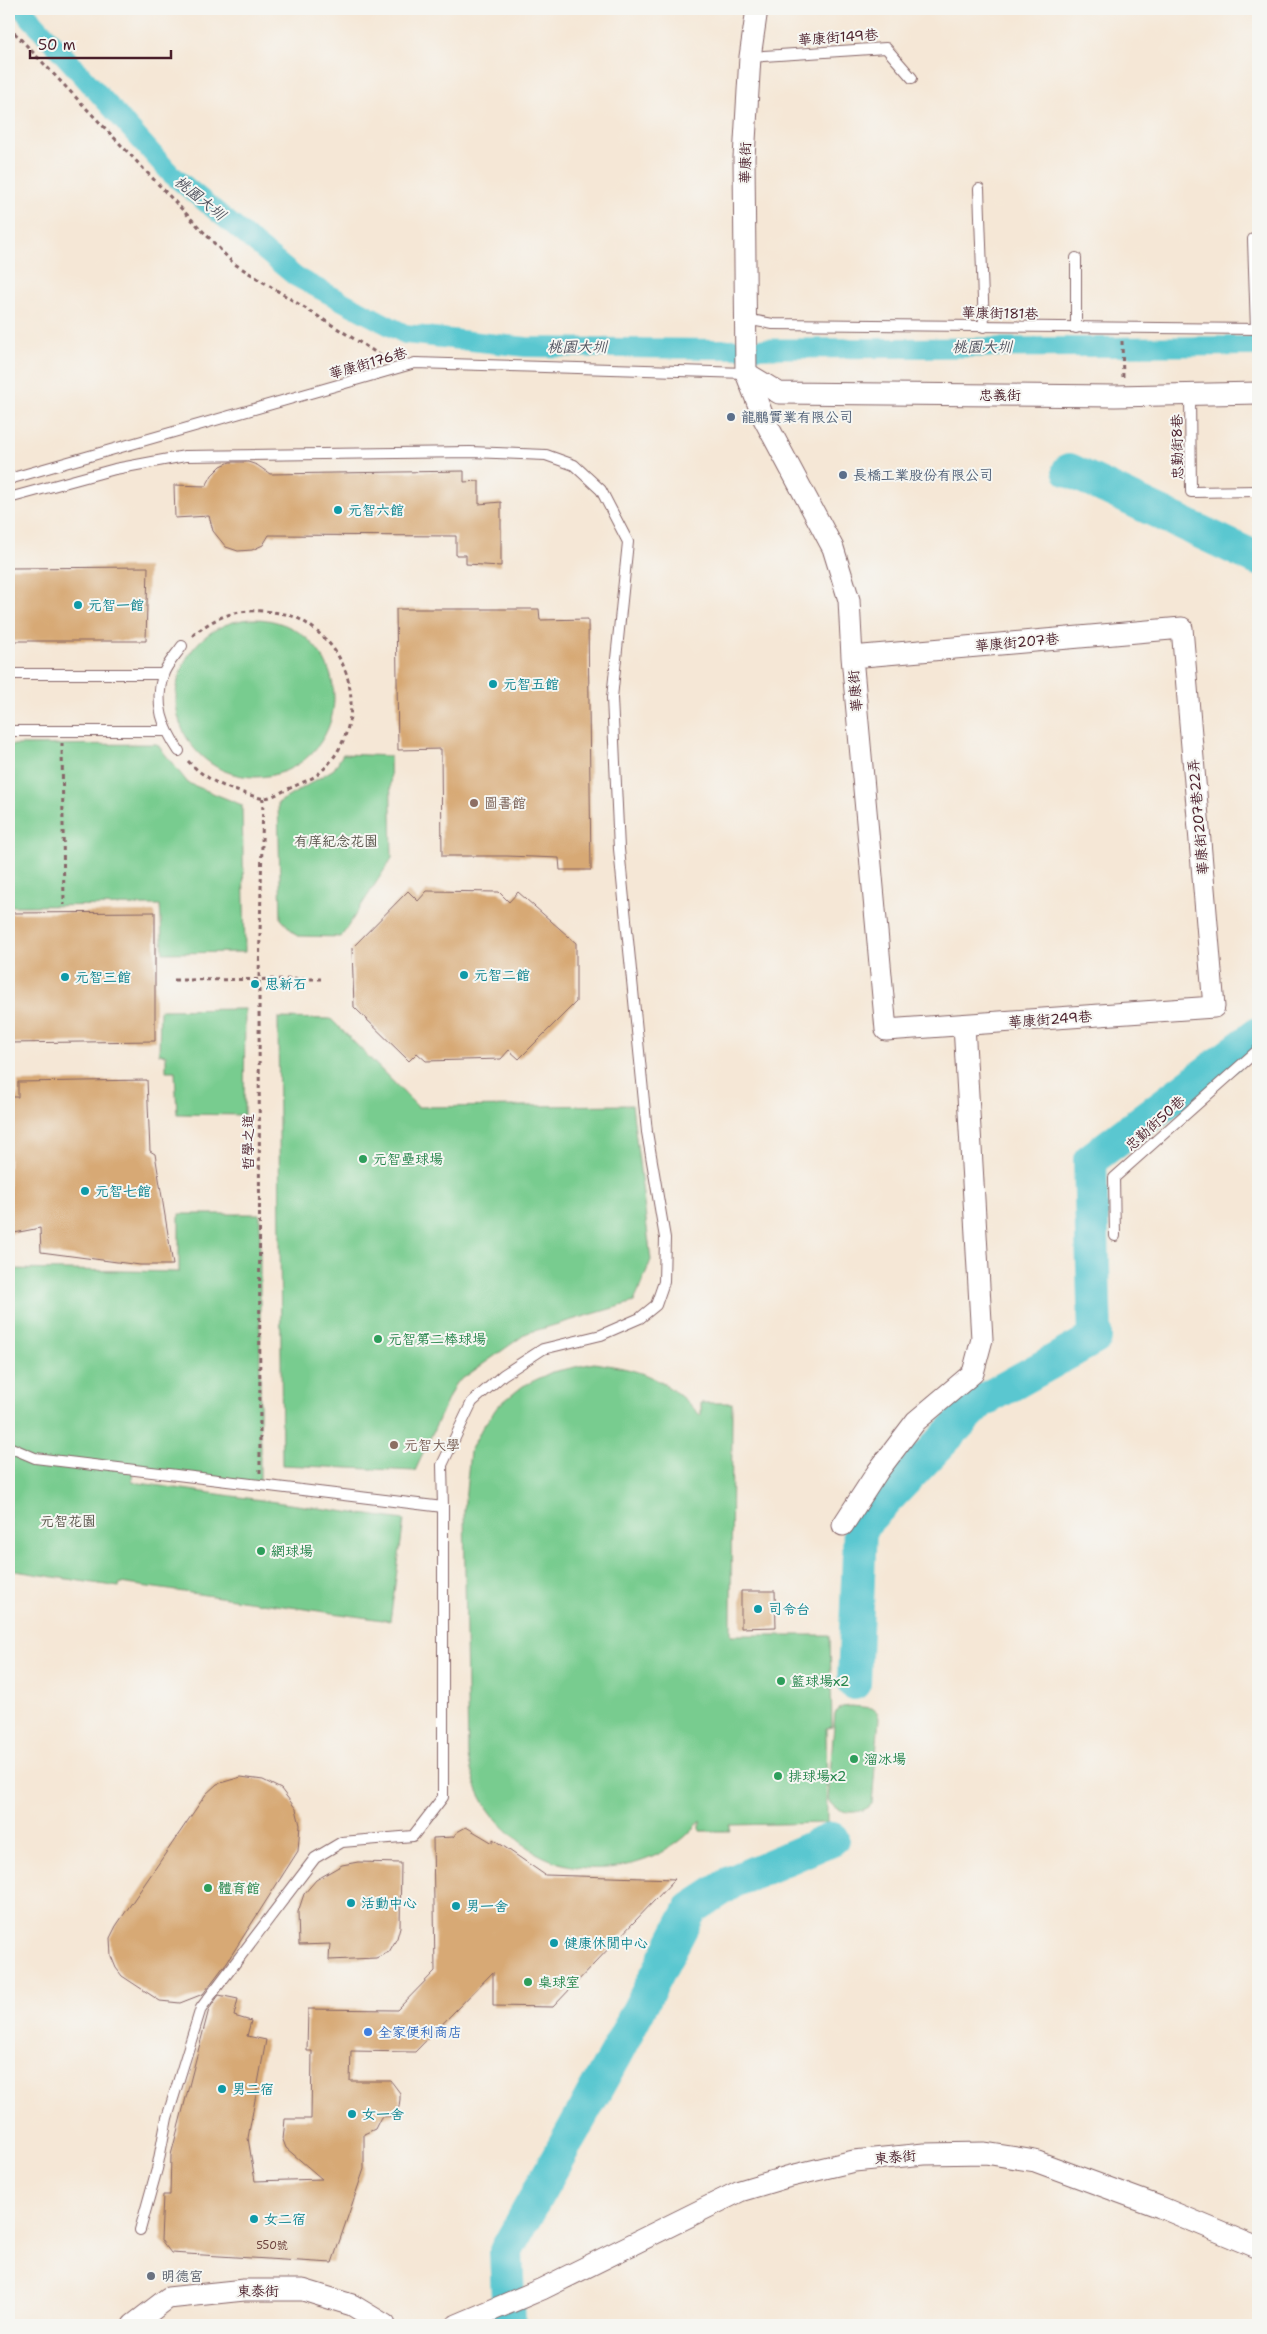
<svg xmlns="http://www.w3.org/2000/svg" width="1267" height="2334" font-family="'Shantell Sans','LXGW WenKai TC',sans-serif">
  <rect width="100%" height="100%" fill="#f6f6f2"/>
  <filter id="ink" filterUnits="userSpaceOnUse"><feTurbulence type="fractalNoise" baseFrequency=".02" numOctaves="2"/><feDisplacementMap in="SourceGraphic" scale="10" xChannelSelector="R" yChannelSelector="G"/><feConvolveMatrix kernelMatrix="1 2 1 2 8 2 1 2 1" color-interpolation-filters="sRGB"/></filter>
  <filter id="wash" filterUnits="userSpaceOnUse"><feTurbulence type="fractalNoise" baseFrequency=".0096" numOctaves="4" result="noise"/><feDisplacementMap in="SourceGraphic" scale="20" xChannelSelector="R" yChannelSelector="G"/><feGaussianBlur stdDeviation="1.12" result="paint"/><feColorMatrix in="noise" values="0 0 0 0 0 0 0 0 0 0 0 0 0 0 0 0 0 1.4 0 .05"/><feComposite in="paint" operator="in"/></filter>
  <g filter="url(#wash)">
    <rect width="100%" height="100%" fill="#f5e7d6"/>
    <g fill="#78cc8f" stroke="#61765d">
      <circle cx="255" cy="698" r="79"/>
      <polygon points="157,744 188,783 242,805 245,952 163,953 160,905 9,906 9,745"/>
      <polygon points="343,754 390,756 392,858 341,937 297,936 281,919 278,803 334,769"/>
      <polygon points="245,1009 244,1115 177,1114 175,1071 166,1071 166,1055 159,1054 160,1010"/>
      <polygon points="278,1018 331,1019 418,1107 632,1105 651,1260 634,1302 527,1333 455,1384 415,1471 282,1465"/>
      <polygon points="179,1214 260,1214 260,1485 133,1470 132,1482 404,1520 390,1621 120,1583 119,1587 9,1570 9,1269 179,1272"/>
      <path d="M594 1363C645 1370 666 1379 701 1416V1403H732L731 1635H830L832 1727 826 1728 827 1823 730 1825V1831H700V1821C665 1866 595 1881 544 1857 526 1849 500 1826 489 1810 477 1794 472 1776 468 1757L464 1511 470 1451 482 1428 498 1406 523 1386 552 1372Z"/>
      <path d="M851 1706 872 1708 877 1712 879 1718 872 1804C861 1816 835 1815 828 1799L835 1713 842 1707Z"/>
    </g>
    <g fill="none" stroke-linecap="round" stroke-linejoin="round">
      <polyline stroke="#5ac7d0" stroke-width="20" points="22,9 171,174 296,277 405,334 526,347 719,349 1258,346"/>
      <g stroke="#5ac7d0" stroke-width="34">
        <polyline points="1069,470 1258,559"/>
        <polyline points="854,1683 860,1527 980,1402 1095,1338 1090,1160 1258,1034"/>
        <polyline points="509,2325 506,2251 615,2055 691,1909 732,1882 832,1839"/>
      </g>
    </g>
    <g id="blocks">
      <g fill="#d7a974">
        <polygon points="230,462 248,462 257,465 270,474 464,471 464,482 479,481 479,504 501,502 501,566 466,564 466,555 456,555 456,536 269,535 263,545 252,550 238,551 226,547 213,531 209,516 175,518 174,485 206,486 212,475 221,466"/>
        <polygon points="148,567 146,641 9,641 9,568"/>
        <polygon points="396,609 539,609 540,620 588,619 591,870 560,870 559,858 507,856 442,856 441,749 398,750"/>
        <polygon points="408,891 418,901 427,891 499,892 509,902 518,892 576,943 576,1002 519,1059 509,1050 501,1059 426,1061 417,1053 409,1061 354,1007 352,948"/>
        <polygon points="155,912 155,1041 9,1043 9,913"/>
        <polygon points="147,1080 150,1151 155,1154 173,1265 140,1265 41,1252 40,1228 9,1234 9,1097 18,1097 18,1082"/>
        <polygon points="741,1591 775,1591 776,1627 741,1628"/>
        <polygon points="241,1777 263,1780 281,1789 296,1809 300,1825 298,1851 227,1962 203,1994 180,2003 160,2001 122,1976 116,1968 111,1956 110,1938 116,1926 206,1794 217,1784"/>
        <polygon points="466,1827 493,1843 493,1839 545,1875 675,1879 553,2007 493,2006 493,1972 415,2052 351,2051 350,2081 391,2081 400,2093 400,2099 399,2107 395,2113 391,2116 381,2117 375,2129 364,2134 364,2169 332,2263 171,2253 161,2240 163,2195 170,2195 171,2155 209,2009 219,1995 238,1999 234,2016 251,2021 247,2036 266,2040 248,2138 255,2181 322,2179 286,2148 283,2140 285,2119 311,2119 312,2051 307,2051 308,2009 397,2010 435,1971 433,1838 453,1837 457,1832"/>
        <polygon points="358,1862 401,1863 400,1927 397,1938 389,1952 376,1958 329,1960 330,1944 299,1945 298,1912 304,1894 316,1880 342,1865"/>
      </g>
    </g>
  </g>
  <g filter="url(#ink)">
    <use href="#blocks" fill-opacity="0" stroke="#866567" stroke-width="1"/>
    <g fill="none" stroke-linecap="round" stroke-linejoin="round">
      <defs>
        <g id="lane">
          <polyline points="750,57 886,48 912,78"/>
          <polyline points="979,189 984,327"/>
          <polyline points="1253,239 1256,329"/>
          <polyline points="1076,258 1076,328"/>
          <polyline points="745,319 773,324 1258,329"/>
          <polyline points="1190,395 1191,492 1258,491"/>
          <polyline points="9,479 415,363 746,373"/>
          <polyline points="9,498 115,469 185,456 470,452 546,455 574,465 601,490 628,542 612,698 619,849 647,1132 665,1238 664,1282 656,1305 640,1318 601,1335 543,1349 503,1375 472,1402 442,1465 443,1507 35,1458 9,1447"/>
          <polyline points="9,674 163,674"/>
          <polyline points="9,731 165,731"/>
          <path d="M179 751C163 727 154 705 163 675 166 665 176 655 182 646"/>
          <polyline points="1115,1236 1114,1178 1258,1050"/>
          <polyline points="140,2230 157,2169 167,2118 201,2008 315,1858 342,1842 413,1836 443,1797 443,1507"/>
        </g>
        <g id="street">
          <polyline points="757,9 750,57 744,158 746,373 764,419 833,548 849,600 852,657 886,1030 1214,1007 1182,628 852,657"/>
          <polyline points="746,373 779,393 1115,396 1258,393"/>
          <polyline points="843,1525 878,1471 916,1421 973,1373 982,1339 964,1025"/>
          <polyline points="133,2325 168,2298 244,2290 303,2290 352,2305 385,2325"/>
          <polyline points="457,2325 542,2289 740,2191 787,2177 854,2161 924,2154 985,2153 1035,2161 1160,2207 1258,2248"/>
        </g>
      </defs>
      <use href="#lane" stroke="#866567" stroke-width="12"/>
      <use href="#street" stroke="#866567" stroke-width="23"/>
      <g stroke="#866567" stroke-width="3" stroke-dasharray="4 4" stroke-linecap="butt">
        <polyline points="9,27 233,263 383,357"/>
        <polyline points="1122,341 1123,378"/>
        <polyline points="62,743 64,905"/>
        <path d="M188 761C206 780 225 788 250 795 254 796 260 799 265 798 274 797 284 790 293 787 300 783 310 780 317 775 359 741 363 676 324 638 311 625 297 615 279 613 244 607 218 613 191 637"/>
        <polyline points="174,980 321,979"/>
        <polyline points="260,1473 259,978 263,798"/>
      </g>
      <use href="#lane" stroke="#fff" stroke-width="10"/>
      <use href="#street" stroke="#fff" stroke-width="21"/>
    </g>
  </g>
  <g fill="#5c6f8a" stroke="#f6f6f2" stroke-width="2">
    <circle cx="731" cy="417" r="5"/>
    <circle cx="843" cy="475" r="5"/>
  </g>
  <g fill="#0f9aa8" stroke="#f6f6f2" stroke-width="2">
    <circle cx="338" cy="510" r="5"/>
    <circle cx="78" cy="605" r="5"/>
    <circle cx="493" cy="684" r="5"/>
    <circle cx="464" cy="975" r="5"/>
    <circle cx="65" cy="977" r="5"/>
    <circle cx="255" cy="984" r="5"/>
    <circle cx="85" cy="1191" r="5"/>
    <circle cx="758" cy="1609" r="5"/>
    <circle cx="351" cy="1903" r="5"/>
    <circle cx="456" cy="1906" r="5"/>
    <circle cx="554" cy="1943" r="5"/>
    <circle cx="222" cy="2089" r="5"/>
    <circle cx="352" cy="2114" r="5"/>
    <circle cx="254" cy="2219" r="5"/>
  </g>
  <g fill="#8d6e63" stroke="#f6f6f2" stroke-width="2">
    <circle cx="474" cy="803" r="5"/>
    <circle cx="394" cy="1445" r="5"/>
  </g>
  <g fill="#2e9e5b" stroke="#f6f6f2" stroke-width="2">
    <circle cx="363" cy="1159" r="5"/>
    <circle cx="378" cy="1339" r="5"/>
    <circle cx="261" cy="1551" r="5"/>
    <circle cx="781" cy="1681" r="5"/>
    <circle cx="854" cy="1759" r="5"/>
    <circle cx="778" cy="1776" r="5"/>
    <circle cx="208" cy="1888" r="5"/>
    <circle cx="528" cy="1982" r="5"/>
  </g>
  <circle fill="#3f7fe0" stroke="#f6f6f2" stroke-width="2" cx="368" cy="2032" r="5"/>
  <circle fill="#6b7280" stroke="#f6f6f2" stroke-width="2" cx="151" cy="2276" r="5"/>
  <g text-anchor="middle" dominant-baseline="central" stroke-width="4" stroke-linejoin="round" paint-order="stroke">
    <g font-size="11" fill="#6d423d">
      <text x="272" y="2245">550號</text>
    </g>
    <g font-size="14" fill="#4a1f2b" stroke="#f6f6f2">
      <text transform="translate(838 37) rotate(-4)">華康街149巷</text>
      <text transform="translate(745 163) rotate(-89)">華康街</text>
      <text transform="translate(1000 313) rotate(1)">華康街181巷</text>
      <text transform="translate(368 363) rotate(-16)">華康街176巷</text>
      <text x="1000" y="395">忠義街</text>
      <text transform="translate(1177 447) rotate(-91)">忠勤街8巷</text>
      <text transform="translate(1017 642) rotate(-5)">華康街207巷</text>
      <text transform="translate(855 691) rotate(-95)">華康街</text>
      <text transform="translate(1198 817) rotate(-95)">華康街207巷22弄</text>
      <text transform="translate(1050 1019) rotate(-4)">華康街249巷</text>
      <text transform="translate(1155 1123) rotate(-42)">忠勤街50巷</text>
      <text transform="translate(248 1142) rotate(-90)">哲學之道</text>
      <text transform="translate(895 2157) rotate(-5)">東泰街</text>
      <text transform="translate(258 2291) rotate(-1)">東泰街</text>
    </g>
    <g font-size="14" fill="#4e5e75" stroke="#f6f6f2" text-anchor="start">
      <text x="741" y="417">龍鵬實業有限公司</text>
      <text x="853" y="475">長橋工業股份有限公司</text>
    </g>
    <g font-size="14" fill="#0d838f" stroke="#f6f6f2" text-anchor="start">
      <text x="348" y="510">元智六館</text>
      <text x="88" y="605">元智一館</text>
      <text x="503" y="684">元智五館</text>
      <text x="474" y="975">元智二館</text>
      <text x="75" y="977">元智三館</text>
      <text x="265" y="984">思新石</text>
      <text x="95" y="1191">元智七館</text>
      <text x="768" y="1609">司令台</text>
      <text x="361" y="1903">活動中心</text>
      <text x="466" y="1906">男一舍</text>
      <text x="564" y="1943">健康休閒中心</text>
      <text x="232" y="2089">男二宿</text>
      <text x="362" y="2114">女一舍</text>
      <text x="264" y="2219">女二宿</text>
    </g>
    <g font-size="14" fill="#785e54" stroke="#f6f6f2" text-anchor="start">
      <text x="484" y="803">圖書館</text>
      <text x="404" y="1445">元智大學</text>
    </g>
    <g font-size="14" fill="#585349" stroke="#f6f6f2">
      <text x="336" y="841">有庠紀念花園</text>
      <text x="68" y="1521">元智花園</text>
    </g>
    <g font-size="14" fill="#27864d" stroke="#f6f6f2" text-anchor="start">
      <text x="373" y="1159">元智壘球場</text>
      <text x="388" y="1339">元智第二棒球場</text>
      <text x="271" y="1551">網球場</text>
      <text x="791" y="1681">籃球場x2</text>
      <text x="864" y="1759">溜冰場</text>
      <text x="788" y="1776">排球場x2</text>
      <text x="218" y="1888">體育館</text>
      <text x="538" y="1982">桌球室</text>
    </g>
    <g font-size="14" fill="#366cbe" stroke="#f6f6f2" text-anchor="start">
      <text x="378" y="2032">全家便利商店</text>
    </g>
    <g font-size="14" fill="#5b616d" stroke="#f6f6f2" text-anchor="start">
      <text x="161" y="2276">明德宮</text>
    </g>
    <g font-size="15" font-style="italic" fill="#4f515d" stroke="#f6f6f2">
      <text transform="translate(200 198) rotate(39)">桃園大圳</text>
      <text x="577" y="347">桃園大圳</text>
      <text x="982" y="347">桃園大圳</text>
    </g>
  </g>
  <rect width="1267" height="2334" fill="none" stroke="#f6f6f2" stroke-width="30"/>
  <path d="M30 50v8h141v-8" fill="none" stroke="#4a1f2b" stroke-width="2.5"/>
  <text x="38" y="50" font-size="15" fill="#4a1f2b" stroke="#f6f6f2" stroke-width="4" paint-order="stroke">50 m</text>
</svg>
